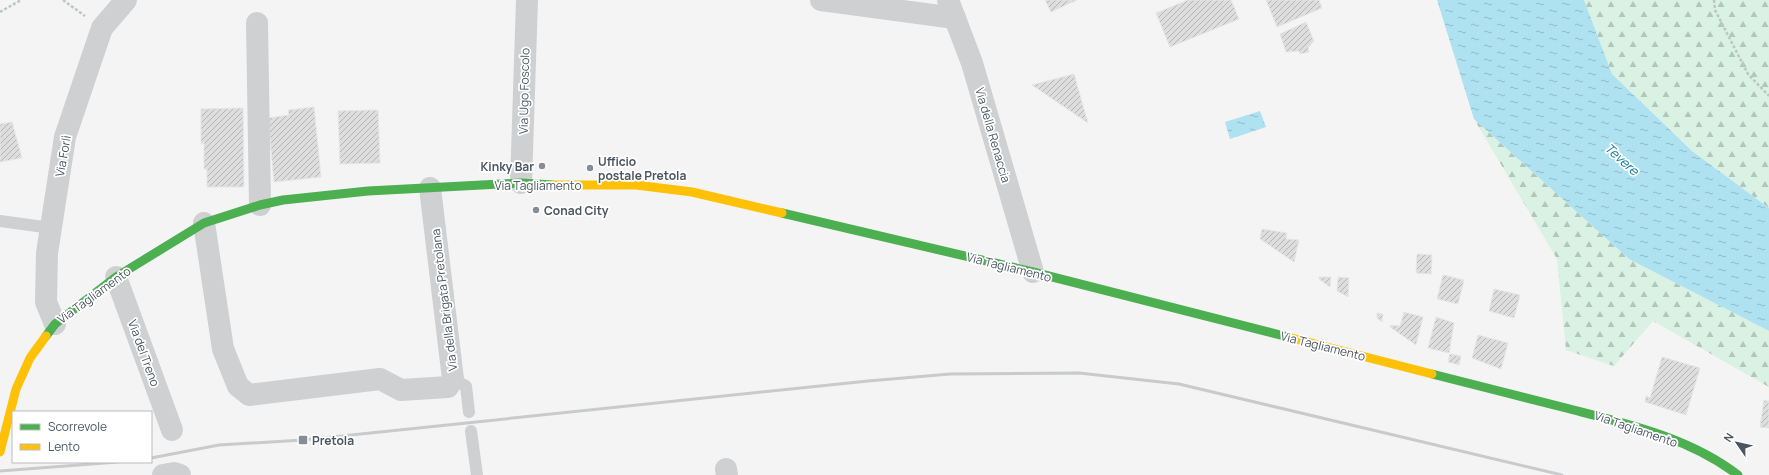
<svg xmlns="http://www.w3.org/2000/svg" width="1769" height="475" font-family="Manrope,sans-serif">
  <defs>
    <pattern id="forest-firs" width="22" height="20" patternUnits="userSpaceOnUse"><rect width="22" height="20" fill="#d9f2e3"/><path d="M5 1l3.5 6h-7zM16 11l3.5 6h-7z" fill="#b2c7bb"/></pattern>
    <pattern id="water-ripples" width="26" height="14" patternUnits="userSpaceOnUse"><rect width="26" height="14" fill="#aee2f0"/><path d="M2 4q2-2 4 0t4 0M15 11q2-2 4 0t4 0" fill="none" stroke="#90bac6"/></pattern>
    <pattern id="building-hatch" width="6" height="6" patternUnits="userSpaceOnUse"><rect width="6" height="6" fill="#ddddde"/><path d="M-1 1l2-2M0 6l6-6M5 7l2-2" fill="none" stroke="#b5b6b7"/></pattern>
  </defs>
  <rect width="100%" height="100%" fill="#f4f4f4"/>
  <g fill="url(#forest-firs)">
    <polygon points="1584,0 1769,0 1769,208 1692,151 1612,74"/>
    <polygon points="1474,119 1629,259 1769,331 1769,387 1653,321 1614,366 1566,350 1557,259"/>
  </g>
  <g fill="url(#water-ripples)">
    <polygon points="1437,0 1584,0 1612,74 1692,151 1769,208 1769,331 1629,259 1474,119"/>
    <polygon points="1260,111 1266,127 1230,139 1225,122"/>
  </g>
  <g fill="url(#building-hatch)" stroke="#e5e6e7">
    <polygon points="1045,0 1077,0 1051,12"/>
    <polygon points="1188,0 1231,0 1239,19 1170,47 1156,13"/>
    <polygon points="1266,0 1319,0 1322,8 1277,27"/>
    <polygon points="1306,22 1314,41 1308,48 1309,52 1300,54 1299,51 1286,52 1280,34"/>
    <polygon points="1074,74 1088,123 1032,85"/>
    <polygon points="314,107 321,177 274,182 268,118 289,115 288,110"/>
    <polygon points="243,108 244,187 207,187 207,169 204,169 204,143 201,144 201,109"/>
    <polygon points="378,110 380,163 340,164 338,111"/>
    <polygon points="12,122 22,158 0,162 0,124"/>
    <polygon points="1262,229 1287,233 1286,239 1299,240 1294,262 1260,239"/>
    <polygon points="1417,254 1432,255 1431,274 1416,273"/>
    <polygon points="1443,275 1464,280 1458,304 1437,299"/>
    <polygon points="1319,277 1331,277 1330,287 1319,279"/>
    <polygon points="1338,277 1349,278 1348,297 1337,291"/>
    <polygon points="1494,289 1520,295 1514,318 1489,311"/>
    <polygon points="1404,312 1423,317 1416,345 1390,327 1391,325 1400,326"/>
    <polygon points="1377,313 1383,314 1382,322 1377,318"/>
    <polygon points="1436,317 1454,323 1449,353 1428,348"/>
    <polygon points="1478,335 1508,343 1501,369 1472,358"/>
    <polygon points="1450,354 1461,356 1459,365 1448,362"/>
    <polygon points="1662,357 1700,368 1686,415 1645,402 1646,396 1650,398"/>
    <polygon points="1764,400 1769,401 1769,428 1760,427"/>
  </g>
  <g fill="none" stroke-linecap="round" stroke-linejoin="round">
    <g stroke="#bcc7c4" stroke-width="2.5" stroke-dasharray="3 2" stroke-linecap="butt">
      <polyline points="63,0 85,16"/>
      <polyline points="1714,0 1715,10 1748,74 1769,96"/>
      <polyline points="0,12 21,0"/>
    </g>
    <g stroke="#ced0d2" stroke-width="12">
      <polyline points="0,221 51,228"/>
      <polyline points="453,379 466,386 469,412"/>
      <polyline points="471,431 477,475"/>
    </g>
    <g stroke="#ced0d2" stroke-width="22">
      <polyline points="821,0 955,18"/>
      <polyline points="948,0 972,63 1033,272"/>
      <polyline points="257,23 260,205"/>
      <polyline points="521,183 527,0"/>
      <polyline points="204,223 223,349 238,386 249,395 380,379 401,390 448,387 453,379 430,188"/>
      <polyline points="116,277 172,430"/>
      <polyline points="55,324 46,302 47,253 65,137 102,28 126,0"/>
      <polyline points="726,469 727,475"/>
      <polyline points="163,475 174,473 180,475"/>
    </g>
    <g stroke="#4caf50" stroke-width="9">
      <polyline points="782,213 1033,272 1288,337"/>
      <polyline points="46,336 55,324 116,277 204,223 260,205 283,200 368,191 521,183 553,185"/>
      <path d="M1432 374C1477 385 1521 397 1566 408 1624 423 1689 437 1738 475"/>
    </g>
    <g stroke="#ffc107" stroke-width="9">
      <polyline points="553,185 636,185 692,192 782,213"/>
      <polyline points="1288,337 1432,374"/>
      <polyline points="0,452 16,389 30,358 46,336"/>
    </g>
    <g stroke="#c9cacc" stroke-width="3">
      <polyline points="151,458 219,445 303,440 868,381 950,374 1079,373 1179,384 1562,475"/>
      <polyline points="0,471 118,462"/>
    </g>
  </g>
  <g fill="#868d94" stroke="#fff" stroke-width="1.5">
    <circle cx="542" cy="166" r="4"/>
    <circle cx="590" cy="168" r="4"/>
    <circle cx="536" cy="210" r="4"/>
    <rect x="298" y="435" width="10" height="10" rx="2"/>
  </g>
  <g text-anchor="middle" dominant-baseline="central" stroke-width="3.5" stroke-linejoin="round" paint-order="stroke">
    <g font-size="12" fill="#4a5661" stroke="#fff">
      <text transform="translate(524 91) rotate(-89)">Via Ugo Foscolo</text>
      <text transform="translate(993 135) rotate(74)">Via della Renaccia</text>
      <text transform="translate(63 156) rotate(-80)">Via Forlì</text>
      <text x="538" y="185">Via Tagliamento</text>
      <text transform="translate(1009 267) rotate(14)">Via Tagliamento</text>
      <text transform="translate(94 295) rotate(-36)">Via Tagliamento</text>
      <text transform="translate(444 300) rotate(-97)">Via della Brigata Pretolana</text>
      <text transform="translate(1323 346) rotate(14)">Via Tagliamento</text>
      <text transform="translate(144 353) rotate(70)">Via del Treno</text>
      <text transform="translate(1636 429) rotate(19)">Via Tagliamento</text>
    </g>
    <g font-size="12" font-weight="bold" fill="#4a5661" stroke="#fff" text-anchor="start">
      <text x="598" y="161">Ufficio<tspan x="598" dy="14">postale Pretola</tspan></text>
      <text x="534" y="166" text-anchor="end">Kinky Bar</text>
      <text x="544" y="210">Conad City</text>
      <text x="312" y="440">Pretola</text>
    </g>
    <g font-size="13" font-style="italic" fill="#0c7c9b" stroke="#fff">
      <text transform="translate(1622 159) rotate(42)">Tevere</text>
    </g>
  </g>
  <rect x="12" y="411" width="140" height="52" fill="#ffffff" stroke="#b7bbc0"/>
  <rect x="20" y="424" width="20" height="6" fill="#4caf50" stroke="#b7bbc0"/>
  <text x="48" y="431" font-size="12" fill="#4a5661">Scorrevole</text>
  <rect x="20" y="444" width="20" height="6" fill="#ffc107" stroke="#b7bbc0"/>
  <text x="48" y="451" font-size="12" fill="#4a5661">Lento</text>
  <g transform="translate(1737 443) rotate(304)" stroke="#ffffff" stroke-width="3" paint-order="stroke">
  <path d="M0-3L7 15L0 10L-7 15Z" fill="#4a5661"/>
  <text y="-6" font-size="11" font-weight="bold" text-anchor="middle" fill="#4a5661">N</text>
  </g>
</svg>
